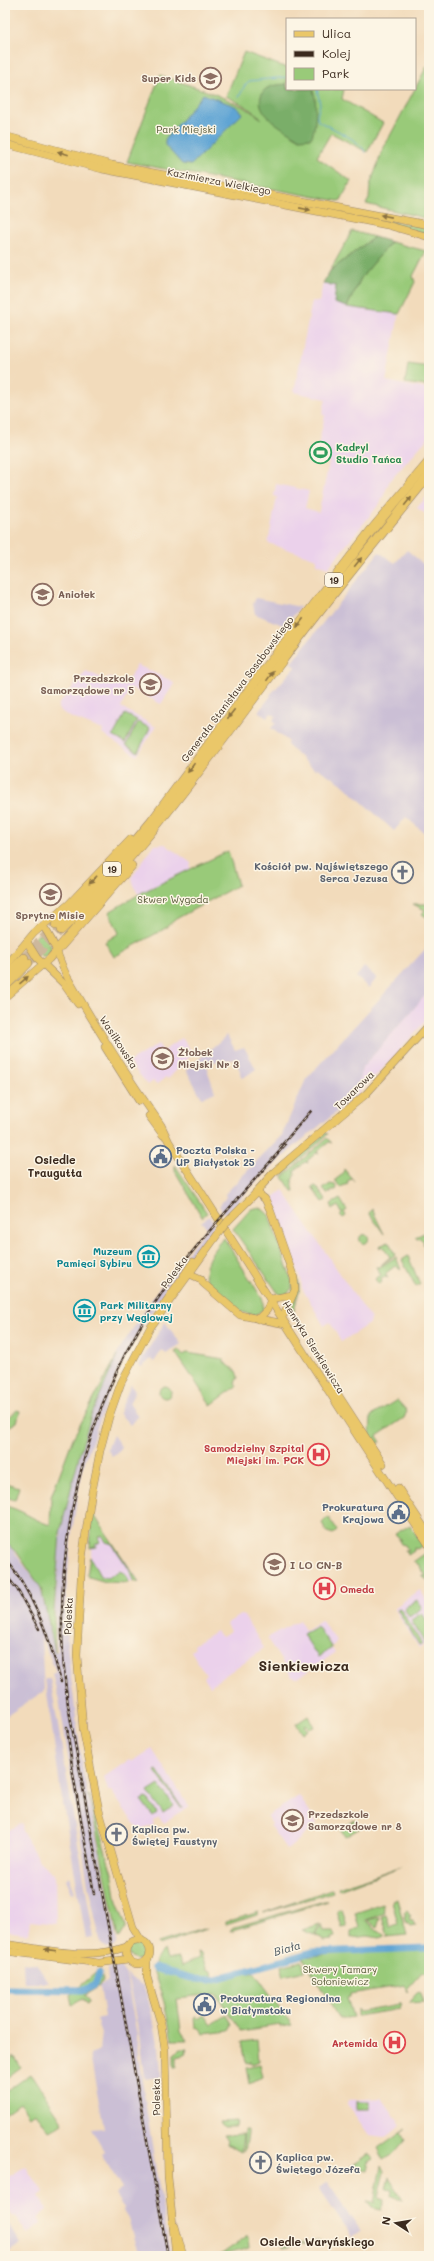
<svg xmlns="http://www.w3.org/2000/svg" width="434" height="2261" font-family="Mali,sans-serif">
  <rect width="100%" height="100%" fill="#fcf5e5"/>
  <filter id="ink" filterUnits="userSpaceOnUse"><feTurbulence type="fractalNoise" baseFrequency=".025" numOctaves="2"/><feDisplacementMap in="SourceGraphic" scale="8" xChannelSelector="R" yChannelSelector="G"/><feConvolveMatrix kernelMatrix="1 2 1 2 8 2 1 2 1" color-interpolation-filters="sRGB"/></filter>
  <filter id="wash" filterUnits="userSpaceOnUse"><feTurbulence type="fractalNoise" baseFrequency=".012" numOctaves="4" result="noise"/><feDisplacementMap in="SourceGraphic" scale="16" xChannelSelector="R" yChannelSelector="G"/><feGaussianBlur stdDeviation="0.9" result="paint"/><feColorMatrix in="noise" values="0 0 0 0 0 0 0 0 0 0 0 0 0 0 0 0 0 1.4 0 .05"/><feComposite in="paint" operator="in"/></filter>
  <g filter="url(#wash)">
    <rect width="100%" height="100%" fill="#f2dbbb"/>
    <g fill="#ebd1eb">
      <polygon points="323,283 336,286 334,303 399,314 386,381 427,389 429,384 429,436 427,439 389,482 381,502 328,568 316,564 317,559 268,543 277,497 274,496 276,484 309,491 305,508 319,512 319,511 329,462 315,459 325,415 322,415 326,399 294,392 312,301 319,302"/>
      <polygon points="429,494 429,516 417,508"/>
      <polygon points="137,665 172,681 174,684 161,704 131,688 121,707 156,727 137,756 102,734 103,730 70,717 58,709 58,705 86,671 106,680 107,678 111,678 125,685"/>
      <polygon points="165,844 191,863 190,869 138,894 131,878 154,845"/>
      <polygon points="429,991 429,1017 388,1063 355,1097 362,1068"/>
      <polygon points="182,1038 193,1053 168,1079 166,1077 157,1084 153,1081 148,1085 129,1062 158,1044 163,1051"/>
      <polygon points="283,1190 371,1319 370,1323 341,1342 330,1322 324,1326 302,1288 301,1279 273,1198"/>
      <polygon points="94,1520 125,1560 139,1581 106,1582 89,1577"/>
      <polygon points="420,1590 429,1604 429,1642 419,1648 394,1608"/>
      <polygon points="240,1615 244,1616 264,1648 210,1686 204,1677 206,1675 191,1651 195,1648 193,1645 216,1631 221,1637 230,1631 226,1624"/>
      <polygon points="299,1620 305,1630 321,1620 337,1642 331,1647 335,1653 298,1678 292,1677 268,1640 269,1637"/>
      <polygon points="152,1749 189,1806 163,1823 159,1817 154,1820 153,1826 139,1830 111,1791 108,1791 104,1777 130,1759 133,1761"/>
      <polygon points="299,1796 317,1824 287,1850 270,1826 272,1824 267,1816"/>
      <polygon points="23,1823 22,1831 39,1861 55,1875 56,1924 30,1921 28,1934 5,1931 5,1832"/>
      <polygon points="382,2098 401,2125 384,2137 369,2135 347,2104 348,2100"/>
      <polygon points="26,2166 43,2192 38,2196 47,2210 37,2217 42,2224 27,2234 16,2216 14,2217 8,2208 5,2209 5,2179"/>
    </g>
    <g fill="#cbbfd5">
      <polygon points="407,550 429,569 429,837 406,817 394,831 341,783 317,768 315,770 287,745 288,741 271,728 276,723 273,720 276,716 271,713 267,718 258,712 271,696 270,695 295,667 291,663 379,552 395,563"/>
      <polygon points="256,598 300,607 285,626 255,614 253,604"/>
      <polygon points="429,945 429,991 362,1068 355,1097 296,1145 251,1187 226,1216 219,1206 226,1197 225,1194 282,1135 306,1079"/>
      <polygon points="364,967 377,978 369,988 356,977"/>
      <polygon points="227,1035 235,1050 244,1047 256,1069 243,1078 235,1059 205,1063 215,1092 202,1098 186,1070"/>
      <polygon points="209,1216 216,1227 174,1278 139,1331 117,1373 85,1461 79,1488 71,1537 65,1609 68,1652 82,1765 117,1942 115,1946 106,1948 101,1944 88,1885 60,1705 52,1674 56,1672 41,1636 44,1691 5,1717 5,1530 10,1546 40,1587 55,1652 57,1651 55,1611 60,1537 62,1536 60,1533 79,1456 91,1416 117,1353 160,1287 205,1230 207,1227 201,1222"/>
      <polygon points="165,1322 181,1344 166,1354 162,1350 154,1362 151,1359 142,1367 139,1365 142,1359"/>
      <polygon points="131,1384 135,1392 129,1403 138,1416 130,1425 119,1413"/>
      <polygon points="113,1435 122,1448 112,1456 107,1449"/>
      <polygon points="50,1678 94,1938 86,1939 60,1786 45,1679"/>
      <polygon points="69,1876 75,1892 72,1893 66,1879"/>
      <polygon points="23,1963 37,1965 48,1982 24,1982"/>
      <polygon points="119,1965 126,1975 137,2035 138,2054 153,2152 171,2256 142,2256 135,2243 128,2219 123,2211 124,2207 116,2195 122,2188 101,2154 104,2151 91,2129 104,2128 90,2055 99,2050 101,2033 96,2019 105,2017 100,1986 108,1981 107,1968"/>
      <polygon points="127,1974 143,1986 149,2002 159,2046 161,2077 144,2079 139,2034"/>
      <polygon points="328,2182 361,2231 352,2237 319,2189"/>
      <polygon points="8,2223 21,2244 5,2254 5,2225"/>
    </g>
    <g fill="#99ca79" stroke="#6a7a4c">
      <polygon points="244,52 287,68 287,89 344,89 342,99 383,123 367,152 331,133 317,157 351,181 341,200 338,201 127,162 160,75 215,94 246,108 262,119 247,107 226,96"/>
      <polygon points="427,66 429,67 429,219 366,204 369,199 370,185 383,149"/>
      <polygon points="360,215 429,228 429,234 359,217"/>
      <polygon points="352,231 374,237 330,271"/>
      <polygon points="391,242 426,251 413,276 415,282 399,314 347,307 361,278"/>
      <polygon points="408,364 429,367 426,386 405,383"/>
      <polygon points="125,714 137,720 125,743 113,736"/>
      <polygon points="138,722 150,728 138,752 126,745"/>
      <polygon points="228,851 238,885 176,919 164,929 114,957 105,942 119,933 109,912 143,892"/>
      <polygon points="413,904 429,904 429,919 422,914 425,910"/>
      <polygon points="38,934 45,934 52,949 47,956 41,956 33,946 32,942"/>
      <polygon points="325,1133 328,1134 282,1176 284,1170"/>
      <polygon points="327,1138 332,1143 329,1142 317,1152 319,1154 316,1153 307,1161 308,1163 305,1162 294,1171 296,1173 292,1180 294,1191 292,1191 283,1177"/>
      <polygon points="175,1165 207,1213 202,1217 175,1171"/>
      <polygon points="344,1169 354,1181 352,1179 347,1181 348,1184 340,1187 335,1180 343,1174"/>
      <polygon points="330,1184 335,1185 337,1189 327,1194 323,1189"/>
      <polygon points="316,1186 326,1200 323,1202 312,1187"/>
      <polygon points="270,1196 299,1284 299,1291 293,1314 289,1309 296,1276"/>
      <polygon points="340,1199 347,1210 344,1212 346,1216 343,1218 340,1215 342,1213 338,1206 333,1209 331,1204"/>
      <polygon points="260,1207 269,1215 292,1281 292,1288 288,1293 281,1295 278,1293 233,1229 251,1209"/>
      <polygon points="372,1209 384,1234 369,1213"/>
      <polygon points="429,1231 429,1244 423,1245 424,1242 420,1238 417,1239 415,1237"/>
      <circle cx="364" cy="1239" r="4.5"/>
      <path d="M224 1238 263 1300V1310L255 1315 241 1312 206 1280C202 1265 214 1247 224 1238Z"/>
      <polygon points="389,1242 395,1255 381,1265 390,1257 382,1246 380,1248 379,1246"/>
      <polygon points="408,1256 420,1284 416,1287 402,1260"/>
      <polygon points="396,1257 401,1270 395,1266 385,1274 388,1278 385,1277 381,1279 382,1282 379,1284 375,1279 381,1275 376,1267 380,1267"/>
      <polygon points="179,1350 183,1355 187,1353 224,1359 224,1362 236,1371 238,1377 235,1383 237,1386 211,1405 175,1352"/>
      <path d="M118 1354 91 1416 79 1456 60 1533 54 1611 55 1652 41 1588 18 1554 5 1542V1506C21 1509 33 1520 50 1525L51 1497 73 1438Z"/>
      <circle cx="165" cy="1392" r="6"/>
      <polygon points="397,1400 407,1411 404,1418 377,1436 381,1442 375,1444 370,1437 371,1416"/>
      <polygon points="17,1410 20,1411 17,1422 5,1429 5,1421"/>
      <polygon points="5,1483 19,1487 15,1500 5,1497"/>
      <polygon points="92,1512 139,1582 133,1581 129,1569 112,1544 106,1542 102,1535 98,1537 100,1542 95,1545 96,1547 90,1548"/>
      <polygon points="328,1517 337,1530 333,1534 327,1532 322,1523"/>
      <polygon points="410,1525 423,1545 417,1549 414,1548 414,1551 408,1555 405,1550 408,1550 405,1545 401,1544 398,1539 402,1540 395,1534"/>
      <polygon points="427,1552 429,1555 429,1579 427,1580 422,1576 426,1576 418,1564 413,1562"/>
      <path d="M90 1557 100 1576 107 1578 119 1571C125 1573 128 1575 128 1583L106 1582 89 1577 87 1575Z"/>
      <polygon points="417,1600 422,1608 409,1617 404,1608"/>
      <polygon points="400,1608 422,1644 419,1645 397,1609"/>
      <polygon points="422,1613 429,1625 429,1639 424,1642 411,1620"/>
      <polygon points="317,1626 332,1648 318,1657 303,1634"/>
      <polygon points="308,1716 314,1727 309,1729 306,1724 304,1726 308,1730 303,1734 296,1724"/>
      <polygon points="157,1770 182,1808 181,1808 155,1771"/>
      <polygon points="159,1785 174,1806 163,1813 148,1792"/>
      <polygon points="89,1795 113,1877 117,1902 126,1926 118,1939"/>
      <polygon points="147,1798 157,1813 153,1816 141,1800"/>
      <polygon points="355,1820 360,1828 345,1837 341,1829"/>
      <polygon points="402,1866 339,1890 338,1888"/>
      <polygon points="332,1889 333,1892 263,1913"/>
      <polygon points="397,1899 407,1935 386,1937 388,1936 382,1916 386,1915 390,1927 398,1924 392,1901"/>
      <polygon points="324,1901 328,1901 230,1931 232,1928"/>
      <polygon points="383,1904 385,1913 365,1920 385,1936 379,1938 368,1936 351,1938 351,1931 359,1928 355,1913"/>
      <polygon points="342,1909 347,1927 342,1928 337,1911"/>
      <polygon points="407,1910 411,1916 409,1917 411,1920 413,1920 416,1925 411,1926 408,1922 406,1923 404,1916 406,1915 404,1912"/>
      <polygon points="259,1912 257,1915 226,1925 226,1922"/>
      <polygon points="380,1917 377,1927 367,1920"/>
      <polygon points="320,1924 314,1935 302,1930"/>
      <polygon points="322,1924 324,1931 333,1931 335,1937 331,1938 332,1940 323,1941 323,1939 315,1935"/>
      <polygon points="206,1929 159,1945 158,1943 206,1928"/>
      <circle cx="137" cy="1951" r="9"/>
      <polygon points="429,1948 429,1969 425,1973 422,1972 407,1989 409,1991 407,1993 405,1985 350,1994 350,1997 347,1998 353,2017 339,2019 303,1957 372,1950"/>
      <polygon points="164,1950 167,1960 179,1958 181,1966 199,1958 198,1953 201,1954 207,1971 211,1971 212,1980 246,1973 255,1973 292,2025 280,2027 280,2025 241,2031 216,1994 177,1998 181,2031 187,2040 172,2040 164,2002 153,1970 155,1960"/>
      <polygon points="302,1961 305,1971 284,1976 281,1966"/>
      <polygon points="100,1969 103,1980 100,1986 85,1995 89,2002 86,2004 83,1999 72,2005 70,1995"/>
      <polygon points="419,1992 421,1993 424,2002 409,2003"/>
      <polygon points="400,2002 402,2004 400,2009 357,2016 357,2009 359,2012 400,2005"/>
      <polygon points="196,2015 198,2019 204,2015 211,2025 227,2015 232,2025 229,2031 204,2034 202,2030 195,2028 194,2018"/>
      <polygon points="257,2040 259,2061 252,2064 251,2062 246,2063 242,2042"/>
      <polygon points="181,2049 187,2049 185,2055 177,2057 177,2067 174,2067 174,2054"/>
      <polygon points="14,2056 21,2067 5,2079 5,2069"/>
      <polygon points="260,2064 263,2077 249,2084 246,2067"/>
      <polygon points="31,2074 63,2123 49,2132 36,2112 29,2116 20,2103 5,2114 5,2089 7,2091"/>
      <rect x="356" y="2102" width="13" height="8"/>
      <polygon points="236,2121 235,2127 224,2127 220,2122"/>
      <polygon points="406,2128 401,2132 405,2140 392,2155 384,2160 378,2148"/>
      <polygon points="244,2130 248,2130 248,2133 245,2151 243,2153"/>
      <polygon points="243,2134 241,2152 227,2144 228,2141 224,2135"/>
      <polygon points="369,2154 374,2158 369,2161 367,2170 350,2167"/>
      <polygon points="381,2166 384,2172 378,2197 384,2199 382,2210 372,2208 367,2202 374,2203"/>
      <polygon points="389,2177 403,2199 392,2196 393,2190 386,2189"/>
      <polygon points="246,2237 248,2237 249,2248 219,2256"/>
      <polygon points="319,2241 364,2246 319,2242 282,2248 282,2246"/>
    </g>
    <g fill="#7aae69" stroke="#5a6c44">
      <path d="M287 84V89H312C318 96 316 131 311 138L300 139C286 130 255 115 261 96 264 85 277 85 287 84Z"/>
      <polygon points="374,237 391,242 361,278 347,307 334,303 336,286 323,283 330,271"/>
    </g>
    <polygon fill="#5fa4d4" stroke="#4d6779" points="203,94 235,106 243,113 191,165 182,164 165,145 165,140"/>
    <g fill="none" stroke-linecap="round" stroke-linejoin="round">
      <g stroke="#5fa4d4" stroke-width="1">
        <path d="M317 89 320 104 317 116 318 121C329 127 361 140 365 152"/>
        <polyline points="239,97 245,85 249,81 287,77"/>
        <polyline points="5,1532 7,1536 5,1538"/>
      </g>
      <g stroke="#5fa4d4" stroke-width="7">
        <polyline points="154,1968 195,1979 212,1980 312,1952 429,1948"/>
        <polyline points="5,1989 85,1990 95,1985 99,1973"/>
      </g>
    </g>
  </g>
  <g filter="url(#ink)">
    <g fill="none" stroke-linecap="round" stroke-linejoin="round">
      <g stroke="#cdb89c" stroke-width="9" stroke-dasharray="9 4.5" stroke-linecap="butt">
        <polyline points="24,958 56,925"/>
        <polyline points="28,963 61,930"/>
      </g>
      <defs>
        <g id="major">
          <polyline points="5,136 112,165 429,225"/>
          <polyline points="5,144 102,169 387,225 429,237"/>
          <path d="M43 926C58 946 58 961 69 980 97 1029 128 1078 161 1125L169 1142C256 1276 340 1412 429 1545"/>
          <polyline points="27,942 37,958 63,983 78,1004"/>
          <polyline points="5,967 34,933 69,904 131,839"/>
          <polyline points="5,997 49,959 58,949"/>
          <polyline points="105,1047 139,1101"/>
          <polyline points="149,1116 163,1135"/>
          <polyline points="256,1192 274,1172 366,1094 429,1025"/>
          <polyline points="256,1192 265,1199 271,1212 294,1278 295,1290 284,1314"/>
          <polyline points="228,1221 259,1190"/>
          <polyline points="190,1274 201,1279 203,1283 240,1315 285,1324"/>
          <polyline points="271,1299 292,1295"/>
          <polyline points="161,1309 193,1262"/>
          <polyline points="258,1319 267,1310 271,1299"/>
          <polyline points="331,1384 383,1464"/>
          <polyline points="398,1488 429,1535"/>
          <circle cx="138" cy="1952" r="12"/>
          <polyline points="141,1940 133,1927 99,1810 83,1729 77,1655 82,1559 91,1497 100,1451 109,1417 121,1383 150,1328 220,1231"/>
          <path d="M5 1944C45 1949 87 1961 126 1947"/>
          <polyline points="5,1951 99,1963 128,1959"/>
          <polyline points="147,1960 147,1977 161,2024 165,2050 168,2177 176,2256"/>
          <polyline points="175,2226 183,2256"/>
        </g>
        <g id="highway">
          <polyline points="56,925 108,874 152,821 255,682 370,532 429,462"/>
          <path d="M61 930C145 850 211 754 281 662 328 598 379 537 429 475"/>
          <polyline points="58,949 131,866"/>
          <polyline points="5,977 24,958"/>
          <polyline points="5,986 28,963"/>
        </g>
      </defs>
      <use href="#major" stroke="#96826c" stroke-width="8"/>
      <use href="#highway" stroke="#96826c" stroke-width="10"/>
      <use href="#major" stroke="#eac769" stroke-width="7"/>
      <use href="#highway" stroke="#eac769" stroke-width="9"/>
      <defs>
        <g id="rail">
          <polyline points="280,1147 311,1111"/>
          <path d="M5 1558C34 1593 50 1638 61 1682"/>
          <polyline points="5,1574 17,1589 39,1629"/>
          <polyline points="67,1727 73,1774 94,1894"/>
          <path d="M168 2256 68 1705C47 1556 81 1406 169 1282 204 1234 246 1190 285 1145"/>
        </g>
      </defs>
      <use href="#rail" stroke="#3b2a1e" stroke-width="2.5"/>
      <use href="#rail" stroke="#fcf5e5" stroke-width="1" stroke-dasharray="3" stroke-linecap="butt"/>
      <defs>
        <polyline id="major-bridge" points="220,1231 228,1221"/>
      </defs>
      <use href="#major-bridge" stroke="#96826c" stroke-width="8" stroke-linecap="butt"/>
      <use href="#major-bridge" stroke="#eac769" stroke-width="7"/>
    </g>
    <defs><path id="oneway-solid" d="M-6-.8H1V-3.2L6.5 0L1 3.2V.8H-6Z"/></defs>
    <g fill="#8a7140">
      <use href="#oneway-solid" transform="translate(63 153) rotate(-164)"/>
      <use href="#oneway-solid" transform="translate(305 209) rotate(11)"/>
      <use href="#oneway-solid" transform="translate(386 216) rotate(-169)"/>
      <use href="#oneway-solid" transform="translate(408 501) rotate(-51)"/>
      <use href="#oneway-solid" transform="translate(358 562) rotate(-51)"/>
      <use href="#oneway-solid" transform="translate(300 623) rotate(127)"/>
      <use href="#oneway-solid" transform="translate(270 676) rotate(-54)"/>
      <use href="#oneway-solid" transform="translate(231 714) rotate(127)"/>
      <use href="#oneway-solid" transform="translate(191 768) rotate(126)"/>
      <use href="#oneway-solid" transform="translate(93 880) rotate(134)"/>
      <use href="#oneway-solid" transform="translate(24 980) rotate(-41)"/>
      <use href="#oneway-solid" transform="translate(50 1950) rotate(-173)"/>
    </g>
  </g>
  <defs>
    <symbol id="school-ring" viewBox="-11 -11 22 22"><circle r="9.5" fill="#fcf5e5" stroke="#8d6e63" stroke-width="1.5"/><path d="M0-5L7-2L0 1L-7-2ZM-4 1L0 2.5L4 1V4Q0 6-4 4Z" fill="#8d6e63"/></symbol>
    <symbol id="stadium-ring" viewBox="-11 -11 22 22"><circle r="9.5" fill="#fcf5e5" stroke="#2e9e5b" stroke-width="1.5"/><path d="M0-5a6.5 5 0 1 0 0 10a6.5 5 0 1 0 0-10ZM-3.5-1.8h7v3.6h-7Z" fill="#2e9e5b"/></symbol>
    <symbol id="church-ring" viewBox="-11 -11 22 22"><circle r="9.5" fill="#fcf5e5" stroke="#6b7280" stroke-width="1.5"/><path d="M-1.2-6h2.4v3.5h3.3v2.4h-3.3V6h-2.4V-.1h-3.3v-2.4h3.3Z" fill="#6b7280"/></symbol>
    <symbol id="civic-ring" viewBox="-11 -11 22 22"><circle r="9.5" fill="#fcf5e5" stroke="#5c6f8a" stroke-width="1.5"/><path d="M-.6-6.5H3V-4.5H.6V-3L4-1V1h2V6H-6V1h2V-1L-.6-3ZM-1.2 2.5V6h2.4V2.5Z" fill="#5c6f8a"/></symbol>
    <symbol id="museum-ring" viewBox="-11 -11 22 22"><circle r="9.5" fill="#fcf5e5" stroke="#0f9aa8" stroke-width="1.5"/><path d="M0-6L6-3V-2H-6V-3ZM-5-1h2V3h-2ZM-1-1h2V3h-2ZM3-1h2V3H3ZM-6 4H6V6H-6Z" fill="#0f9aa8"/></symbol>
    <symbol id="hospital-ring" viewBox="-11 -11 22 22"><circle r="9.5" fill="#fcf5e5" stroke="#e0444e" stroke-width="1.5"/><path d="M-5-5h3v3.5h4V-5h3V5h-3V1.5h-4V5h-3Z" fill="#e0444e"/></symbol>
    <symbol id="university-ring" viewBox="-11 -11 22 22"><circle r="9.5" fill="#fcf5e5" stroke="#8d6e63" stroke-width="1.5"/><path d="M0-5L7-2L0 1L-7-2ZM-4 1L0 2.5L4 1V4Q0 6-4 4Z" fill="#8d6e63"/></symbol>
  </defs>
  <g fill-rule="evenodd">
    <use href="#school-ring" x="198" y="66" width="25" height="25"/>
    <use href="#stadium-ring" x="308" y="440" width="25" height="25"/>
    <use href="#school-ring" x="30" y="582" width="25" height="25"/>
    <use href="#school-ring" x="138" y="672" width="25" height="25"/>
    <use href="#church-ring" x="390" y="860" width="25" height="25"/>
    <use href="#school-ring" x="38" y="882" width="25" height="25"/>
    <use href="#school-ring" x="150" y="1046" width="25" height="25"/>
    <use href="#civic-ring" x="148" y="1144" width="25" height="25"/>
    <use href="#museum-ring" x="136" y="1244" width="25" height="25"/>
    <use href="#museum-ring" x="72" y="1298" width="25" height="25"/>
    <use href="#hospital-ring" x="306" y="1442" width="25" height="25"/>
    <use href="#civic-ring" x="386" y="1500" width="25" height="25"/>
    <use href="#university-ring" x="262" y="1552" width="25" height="25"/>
    <use href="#hospital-ring" x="312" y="1576" width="25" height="25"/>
    <use href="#school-ring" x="280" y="1808" width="25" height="25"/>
    <use href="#church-ring" x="104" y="1822" width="25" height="25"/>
    <use href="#civic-ring" x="192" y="1992" width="25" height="25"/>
    <use href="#hospital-ring" x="382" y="2030" width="25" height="25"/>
    <use href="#church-ring" x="248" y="2150" width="25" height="25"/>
  </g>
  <g text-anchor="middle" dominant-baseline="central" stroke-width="3" stroke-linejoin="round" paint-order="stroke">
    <g fill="#fcf5e5" stroke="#75675a" stroke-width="1">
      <rect x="325" y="573" width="18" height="14" rx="3"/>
      <rect x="103" y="862" width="18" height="14" rx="3"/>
    </g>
    <g font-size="9" font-weight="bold" fill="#3b2a1e">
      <text x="334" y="580">19</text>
      <text x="112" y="869">19</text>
    </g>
    <g font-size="10" font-weight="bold" fill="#785e54" stroke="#fcf5e5" text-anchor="start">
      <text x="196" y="78" text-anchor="end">Super Kids</text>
      <text x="58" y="594">Aniołek</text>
      <text x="134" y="678" text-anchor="end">Przedszkole<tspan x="134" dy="12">Samorządowe nr 5</tspan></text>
      <text x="50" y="915" text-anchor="middle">Sprytne Misie</text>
      <text x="178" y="1052">Żłobek<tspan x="178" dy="12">Miejski Nr 3</tspan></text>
      <text x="290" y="1565">I LO CN-B</text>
      <text x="308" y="1814">Przedszkole<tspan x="308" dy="12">Samorządowe nr 8</tspan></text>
    </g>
    <g font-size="10" fill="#575a39" stroke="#fcf5e5">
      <text x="186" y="129">Park Miejski</text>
      <text x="173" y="899">Skwer Wygoda</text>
      <text x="340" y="1969">Skwery Tamary<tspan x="340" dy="12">Sołoniewicz</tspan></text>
    </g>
    <g font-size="10" fill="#3b2a1e" stroke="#fcf5e5">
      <text transform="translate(219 181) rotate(11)">Kazimierza Wielkiego</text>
      <text transform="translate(237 689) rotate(-53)">Generała Stanisława Sosabowskiego</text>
      <text transform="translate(119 1042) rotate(57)">Wasilkowska</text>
      <text transform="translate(354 1090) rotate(-44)">Towarowa</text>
      <text transform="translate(174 1272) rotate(-54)">Poleska</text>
      <text transform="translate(314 1347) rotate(58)">Henryka Sienkiewicza</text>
      <text transform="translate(68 1616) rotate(-88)">Poleska</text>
      <text transform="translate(156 2097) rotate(-91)">Poleska</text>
    </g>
    <g font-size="10" font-weight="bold" fill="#27864d" stroke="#fcf5e5" text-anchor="start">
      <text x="336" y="447">Kadryl<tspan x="336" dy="12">Studio Tańca</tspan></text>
    </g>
    <g font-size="10" font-weight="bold" fill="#5b616d" stroke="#fcf5e5" text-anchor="start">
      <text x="388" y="866" text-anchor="end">Kościół pw. Najświętszego<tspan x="388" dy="12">Serca Jezusa</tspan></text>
      <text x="132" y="1829">Kaplica pw.<tspan x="132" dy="12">Świętej Faustyny</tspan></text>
      <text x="276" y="2157">Kaplica pw.<tspan x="276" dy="12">Świętego Józefa</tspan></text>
    </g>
    <g font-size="10" font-weight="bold" fill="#4e5e75" stroke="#fcf5e5" text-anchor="start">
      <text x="176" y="1150">Poczta Polska -<tspan x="176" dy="12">UP Białystok 25</tspan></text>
      <text x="384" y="1507" text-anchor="end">Prokuratura<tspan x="384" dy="12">Krajowa</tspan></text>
      <text x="220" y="1998">Prokuratura Regionalna<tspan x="220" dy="12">w Białymstoku</tspan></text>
    </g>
    <g font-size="10" font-weight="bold" fill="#0d838f" stroke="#fcf5e5" text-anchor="end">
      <text x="132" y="1251">Muzeum<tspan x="132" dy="12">Pamięci Sybiru</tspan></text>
      <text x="100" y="1305" text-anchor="start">Park Militarny<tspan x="100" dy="12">przy Węglowej</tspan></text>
    </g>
    <g font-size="10" font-weight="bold" fill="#be3a42" stroke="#fcf5e5" text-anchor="end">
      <text x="304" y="1448">Samodzielny Szpital<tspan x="304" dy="12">Miejski im. PCK</tspan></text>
      <text x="340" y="1589" text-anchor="start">Omeda</text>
      <text x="378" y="2043">Artemida</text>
    </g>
    <g font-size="11" font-weight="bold" fill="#3b2a1e" stroke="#fcf5e5">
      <text x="55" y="1159">Osiedle<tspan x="55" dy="13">Traugutta</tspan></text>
      <text x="317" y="2241">Osiedle Waryńskiego</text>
    </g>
    <g font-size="11" font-style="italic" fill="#48555e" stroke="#fcf5e5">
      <text transform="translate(287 1948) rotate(-16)">Biała</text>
    </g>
    <g font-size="14" font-weight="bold" fill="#3b2a1e" stroke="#fcf5e5">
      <text x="304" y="1665">Sienkiewicza</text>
    </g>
  </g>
  <rect width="434" height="2261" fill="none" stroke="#fcf5e5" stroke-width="20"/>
  <rect x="286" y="18" width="130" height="72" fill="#fcf5e5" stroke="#afa495"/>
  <rect x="294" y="31" width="20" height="6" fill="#eac769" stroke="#afa495"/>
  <text x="322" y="38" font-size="12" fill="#3b2a1e">Ulica</text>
  <rect x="294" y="51" width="20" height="6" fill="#3b2a1e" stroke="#afa495"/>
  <text x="322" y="58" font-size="12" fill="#3b2a1e">Kolej</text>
  <rect x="294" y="68" width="20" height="12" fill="#99ca79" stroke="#afa495"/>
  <text x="322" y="78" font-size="12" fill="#3b2a1e">Park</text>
  <g transform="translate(396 2223) rotate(282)" stroke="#fcf5e5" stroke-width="3" paint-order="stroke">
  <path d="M0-3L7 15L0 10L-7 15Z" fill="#3b2a1e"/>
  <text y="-6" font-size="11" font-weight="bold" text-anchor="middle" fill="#3b2a1e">N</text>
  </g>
</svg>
